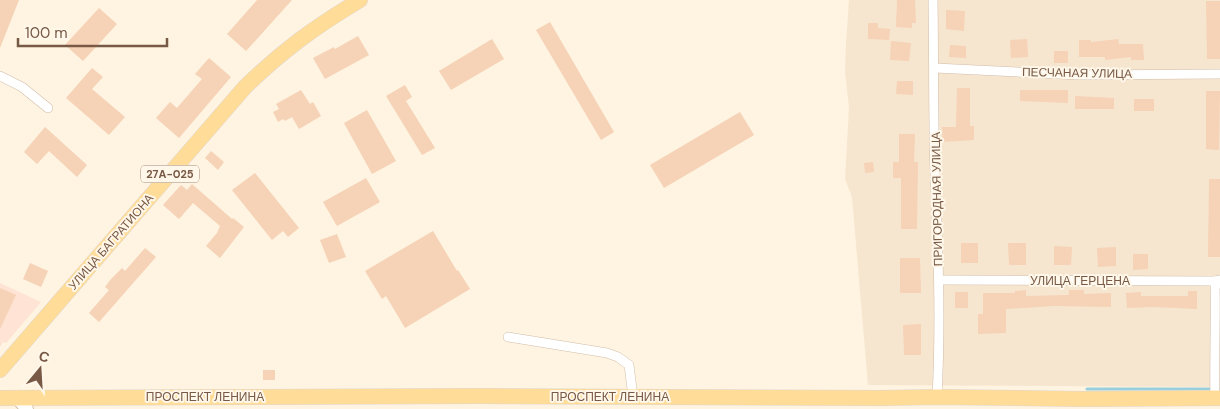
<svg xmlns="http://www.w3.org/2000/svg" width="1220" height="409" font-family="'DM Sans',sans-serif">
  <rect width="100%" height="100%" fill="#fef4e1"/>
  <polygon fill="#f6e6cf" points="849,0 1220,0 1220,387 868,385 852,197 845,179 849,108 845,72 846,44"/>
  <polygon fill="#ffe3d4" points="0,283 41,302 6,343 3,342 0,347"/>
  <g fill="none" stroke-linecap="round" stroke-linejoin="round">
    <polyline stroke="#99cfdc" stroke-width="3" points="1087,389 1220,389"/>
  </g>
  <g fill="#f6d2b6">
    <polygon points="0,0 19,0 0,48"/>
    <polygon points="257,0 292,0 246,51 227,34"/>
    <polygon points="897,0 915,0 916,23 912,23 912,28 896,27"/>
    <polygon points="1206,1 1220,1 1220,59 1207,59"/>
    <polygon points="99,8 117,24 83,61 65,45"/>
    <polygon points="946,10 965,11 964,31 946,29"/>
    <polygon points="550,22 614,132 601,140 536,30"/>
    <polygon points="868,23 878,23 878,28 890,29 889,40 868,39"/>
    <polygon points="358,36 369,55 325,79 313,58 334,47 335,49"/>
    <polygon points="492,39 504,59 451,90 439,71"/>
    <polygon points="1027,39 1028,57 1011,58 1010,40"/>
    <polygon points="1118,39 1119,44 1143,44 1144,60 1131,60 1131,57 1105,60 1105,57 1079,57 1079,40 1091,40 1091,42"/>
    <polygon points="891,41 911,43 909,61 890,60"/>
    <polygon points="950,45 966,46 966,58 949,57"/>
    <rect x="1054" y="51" width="14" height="12"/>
    <polygon points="209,58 231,77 179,138 156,118 170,102 177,108 202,79 195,74"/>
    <polygon points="92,68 103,77 92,89 125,117 109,135 66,98"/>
    <polygon points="897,81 913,81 913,95 896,94"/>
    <polygon points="405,85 412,97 406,101 435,148 422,155 386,96"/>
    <polygon points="957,88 970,88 970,126 974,126 974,140 943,142 942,127 956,127"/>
    <polygon points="301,90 310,104 313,102 321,116 299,129 292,117 285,121 283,119 278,122 273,112 279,109 276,104"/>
    <polygon points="1020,90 1068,90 1068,103 1020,101"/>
    <polygon points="1206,91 1220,91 1219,150 1206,149"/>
    <polygon points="1075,96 1114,98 1114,109 1075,109"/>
    <rect x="1134" y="99" width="20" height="12"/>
    <polygon points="367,110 396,161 372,174 344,123"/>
    <polygon points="740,112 754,135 664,188 650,165"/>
    <polygon points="45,127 87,165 77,177 49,151 37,164 24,152"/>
    <polygon points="899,134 915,134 914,162 918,162 917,229 901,229 901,178 893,178 893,162 899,162"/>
    <polygon points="211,151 224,162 218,170 205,158"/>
    <polygon points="873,162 874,172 865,173 864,163"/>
    <polygon points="255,173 299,228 288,237 283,231 272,240 232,190"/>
    <polygon points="366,178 380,202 337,226 323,202"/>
    <polygon points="1209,179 1220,179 1220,257 1208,257"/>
    <polygon points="192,184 232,219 233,218 244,227 220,258 206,246 217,233 220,226 193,203 179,219 163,205 181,185 187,190"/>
    <polygon points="433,231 457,271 458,270 470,289 405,328 386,296 382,299 365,271"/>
    <polygon points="337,234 346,257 329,263 320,240"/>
    <rect x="961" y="243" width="17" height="20"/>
    <polygon points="1008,243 1026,243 1026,265 1009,265"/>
    <polygon points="1054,246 1072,247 1071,265 1054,265"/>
    <polygon points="1116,247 1116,266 1098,267 1097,248"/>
    <polygon points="145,248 156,257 99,322 89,313 109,290 105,287 111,279 122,268 125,271"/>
    <polygon points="1133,254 1148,254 1148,269 1133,270"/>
    <polygon points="900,258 920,258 921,293 900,293"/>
    <polygon points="30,263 48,271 41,287 23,279"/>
    <polygon points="0,288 16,295 0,329"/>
    <polygon points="1026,290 1026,296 1069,295 1069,290 1084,290 1084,294 1111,293 1111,307 1054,306 1006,309 1006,333 978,334 978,314 983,314 983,293 1015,293 1015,291"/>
    <polygon points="1188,291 1197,291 1197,309 1154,307 1127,308 1126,293 1141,292 1141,296 1188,296"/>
    <rect x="955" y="292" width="13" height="16"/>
    <polygon points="921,324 921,355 904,355 903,325"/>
    <rect x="263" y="370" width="12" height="10"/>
  </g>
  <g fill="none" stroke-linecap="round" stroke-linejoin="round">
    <defs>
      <g id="street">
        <path d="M933 0C934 57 933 115 935 172 938 247 941 322 937 397"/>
        <polyline points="935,68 1081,75 1220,74"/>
        <polyline points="0,76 22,87 48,108"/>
        <polyline points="939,280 1215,281 1220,284"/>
        <polyline points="508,337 607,353 618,357 629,365 633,397"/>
        <path d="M1215 398C1214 359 1216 320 1215 281L1220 280"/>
      </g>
      <polyline id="secondary" points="16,397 27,409"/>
      <g id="primary">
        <path d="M0 370 245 87C283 50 315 27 360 0"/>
        <polyline points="0,398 479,396 881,398 937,397 1082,399 1220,398"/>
      </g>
    </defs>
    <use href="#street" stroke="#d2bda9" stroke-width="10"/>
    <use href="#secondary" stroke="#d6bda6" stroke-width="14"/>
    <use href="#primary" stroke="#dfd7d2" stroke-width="16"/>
    <use href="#street" stroke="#fff" stroke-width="9"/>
    <use href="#secondary" stroke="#fff" stroke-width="12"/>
    <use href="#primary" stroke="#ffdc97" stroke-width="15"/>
  </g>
  <g text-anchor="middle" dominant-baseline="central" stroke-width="4" stroke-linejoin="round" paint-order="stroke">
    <rect fill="#fff7e9" stroke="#a08876" stroke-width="1" x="141" y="165.5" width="58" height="17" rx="4"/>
    <g font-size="11" font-weight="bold" fill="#785945">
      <text x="170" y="174">27А-025</text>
    </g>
    <g font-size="12" fill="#785945" stroke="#fff7e9">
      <text transform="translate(1077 73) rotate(1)">ПЕСЧАНАЯ УЛИЦА</text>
      <text transform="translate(937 199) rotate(-91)">ПРИГОРОДНАЯ УЛИЦА</text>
      <text transform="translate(111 242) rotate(-49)">УЛИЦА БАГРАТИОНА</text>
      <text x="1080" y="281">УЛИЦА ГЕРЦЕНА</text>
      <text x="205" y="397">ПРОСПЕКТ ЛЕНИНА</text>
      <text x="610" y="397">ПРОСПЕКТ ЛЕНИНА</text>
    </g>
  </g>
  <g transform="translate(40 369) rotate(18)" stroke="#fff7e9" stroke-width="4" paint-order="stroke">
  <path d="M0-4L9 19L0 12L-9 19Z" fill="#785945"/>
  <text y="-8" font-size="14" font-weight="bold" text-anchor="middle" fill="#785945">С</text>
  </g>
  <path d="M18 38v8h149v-8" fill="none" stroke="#785945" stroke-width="2.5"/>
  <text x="25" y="38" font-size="15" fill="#785945" stroke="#fff7e9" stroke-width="4" paint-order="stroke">100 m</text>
</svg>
